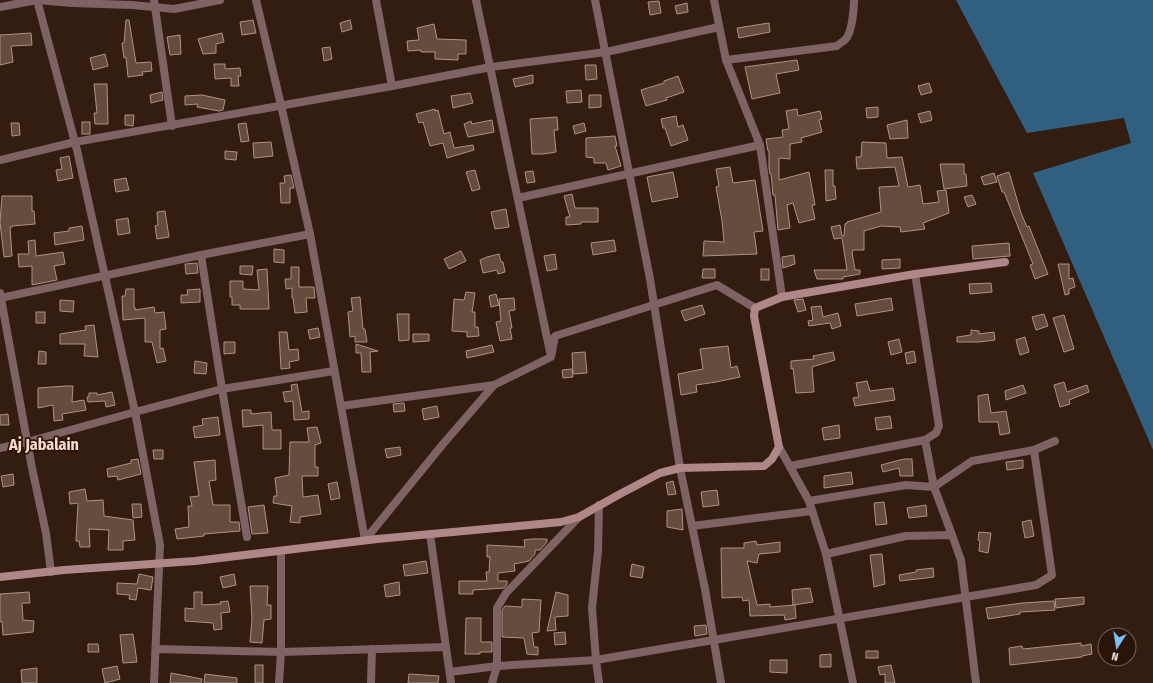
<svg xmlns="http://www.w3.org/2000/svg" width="1153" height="683" font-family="'Fira Sans Condensed',sans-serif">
  <rect width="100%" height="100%" fill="#331d10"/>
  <polygon fill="#315f7f" points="956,0 1153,0 1153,450 1033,173 1131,143 1124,118 1027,133"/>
  <g fill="#654c3d" stroke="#af9282">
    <polygon points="659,1 661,13 650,15 648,2"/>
    <polygon points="687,3 688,12 677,14 675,6"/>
    <polygon points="126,20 129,20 136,63 151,62 152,71 142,72 143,75 128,77 126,57 124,58 122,43 124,43"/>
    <polygon points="253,20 256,33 242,35 240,22"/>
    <polygon points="350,20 352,29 342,32 340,23"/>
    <polygon points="769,23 770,32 739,38 737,28"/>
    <polygon points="434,24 437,39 466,40 466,54 458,54 458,60 435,59 435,52 421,52 421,50 408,51 407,41 419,40 417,28"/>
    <polygon points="31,33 32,45 11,46 13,62 0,65 0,35"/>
    <polygon points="222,33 224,42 216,44 216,53 203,54 198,39"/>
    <polygon points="180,35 181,54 170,55 167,37"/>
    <polygon points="330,47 332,59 324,61 322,48"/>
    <polygon points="105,54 108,66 93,70 90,58"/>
    <polygon points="797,60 799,70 776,74 780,93 752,99 745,67"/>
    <polygon points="214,64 225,64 225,69 240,68 241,76 238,76 239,86 231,86 231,78 215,79"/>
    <polygon points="585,65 596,65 597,79 586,80"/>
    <polygon points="533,75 533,83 515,87 513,79"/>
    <polygon points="678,76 684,92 666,98 667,100 646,106 641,90 664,83 664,81"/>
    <polygon points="929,83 932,92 921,95 918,86"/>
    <polygon points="94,84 107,84 108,124 95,124 94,113 97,113"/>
    <polygon points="581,90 582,102 567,103 566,91"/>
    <polygon points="162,92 163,100 151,103 150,95"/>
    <polygon points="470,93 473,103 453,108 451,96"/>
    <polygon points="202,95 225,100 223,110 219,111 197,107 198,104 185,105 185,96"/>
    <polygon points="589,95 601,95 601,107 589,108"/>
    <polygon points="878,107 878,117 867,118 866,108"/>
    <polygon points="435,109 435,111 438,110 444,134 450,132 454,148 473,145 474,150 447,158 443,143 430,146 423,122 419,123 416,114"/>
    <polygon points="797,109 798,116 820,111 822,119 819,120 822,132 801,138 802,142 790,144 790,159 779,158 779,180 809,172 814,199 815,205 812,205 815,219 799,223 793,203 787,205 790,228 778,230 775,195 773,195 771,174 770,174 769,168 769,151 768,151 766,139 783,137 782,130 789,129 786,111"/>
    <polygon points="930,111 932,120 921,123 918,114"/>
    <polygon points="125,115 134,115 133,126 125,125"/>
    <polygon points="676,116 678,127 683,125 688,140 671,146 665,128 663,128 661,119"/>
    <polygon points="557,117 558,130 554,130 556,152 543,154 532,154 530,119"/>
    <polygon points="492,120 494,132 468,137 464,124 471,121 472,124"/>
    <polygon points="907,120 908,138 890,139 887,125"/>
    <rect x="82" y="122" width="8" height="12"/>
    <polygon points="11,123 19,123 20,135 12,136"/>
    <polygon points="246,123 249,141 241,142 238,124"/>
    <polygon points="584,123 586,131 575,134 573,126"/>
    <polygon points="615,136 617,146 615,146 621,166 608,170 606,163 594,163 594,158 586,157 586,138"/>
    <polygon points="271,142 273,156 254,158 253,143"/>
    <polygon points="862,142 886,143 887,158 902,157 908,187 920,185 923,204 939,202 937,191 946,190 949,213 923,223 925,229 901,232 900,227 881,226 864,231 864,250 853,250 852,252 855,270 860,270 860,274 843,277 843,279 817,279 814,270 847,270 842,238 834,239 831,227 840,225 842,236 844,236 845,224 847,223 847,222 881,212 879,187 899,186 895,167 857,169 856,157 861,157"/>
    <polygon points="225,151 237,152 236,160 225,159"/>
    <polygon points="69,156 73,178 58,181 56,170 62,169 60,158"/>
    <polygon points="940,164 964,164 964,174 966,174 967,186 944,189"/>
    <polygon points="730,167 733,183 755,180 763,231 754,232 757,254 703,256 704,241 724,242 722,221 716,187 719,186 716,169"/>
    <polygon points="475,170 480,189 472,191 466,172"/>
    <polygon points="825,170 833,170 833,186 835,186 836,199 826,201"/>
    <polygon points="533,171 535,182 527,183 525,172"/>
    <polygon points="673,172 678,197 652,202 647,177"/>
    <polygon points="1009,172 1021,213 1027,227 1029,226 1048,274 1035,279 1030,265 1033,264 1004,192 1002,192 997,176"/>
    <polygon points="994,173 997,182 984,185 981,177"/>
    <polygon points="291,175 294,188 290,188 290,203 281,203 280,183 285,183 284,176"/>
    <polygon points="126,178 129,190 116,192 114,180"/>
    <polygon points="572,194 575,208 598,208 598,222 581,222 581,224 566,225 566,217 570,217 564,196"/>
    <polygon points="972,195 976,204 968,207 964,197"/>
    <polygon points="2,196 32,196 32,211 34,211 35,224 12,226 12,227 10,227 12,256 4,257 0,222"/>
    <polygon points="506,209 509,227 495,229 491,212"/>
    <polygon points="165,211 169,237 157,239 155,226 158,225 157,212"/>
    <polygon points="128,218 130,233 118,235 116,220"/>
    <polygon points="82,226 84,240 55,245 54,233 69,231 69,228"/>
    <polygon points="35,240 36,256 63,252 65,264 54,266 57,280 32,285 32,266 19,267 18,254 29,254 28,241"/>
    <polygon points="614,240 616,251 593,255 591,243"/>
    <polygon points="1009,243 1010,256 973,259 972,246"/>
    <polygon points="274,249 284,250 284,263 274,262"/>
    <polygon points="461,251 466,261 449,269 444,259"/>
    <polygon points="499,254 501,262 503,262 505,272 498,274 497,270 483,273 480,260 487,257"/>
    <polygon points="555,254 557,269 547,271 544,256"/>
    <polygon points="794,255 795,264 783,268 782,257"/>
    <polygon points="900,259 900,268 882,269 882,260"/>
    <polygon points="197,263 198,273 186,274 185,264"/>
    <polygon points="1058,264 1069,264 1069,279 1073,278 1075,287 1069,289 1069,294 1065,295"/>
    <polygon points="240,266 253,266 252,275 240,274"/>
    <polygon points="291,267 299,267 299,287 314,287 315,298 306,298 307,312 295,313 293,298 292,298 292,288 286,289 285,279 291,279"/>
    <polygon points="267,269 269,309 240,309 240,305 232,305 232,297 230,297 230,281 243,281 243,289 259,290 257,270"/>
    <polygon points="703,269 715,269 715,278 702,278"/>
    <rect x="761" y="269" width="8" height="11"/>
    <polygon points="991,283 992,292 970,294 969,284"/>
    <polygon points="126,289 134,289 134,307 135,307 135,310 154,307 155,313 164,312 166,329 160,330 160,349 163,348 166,361 157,363 152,342 145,342 145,318 123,320 122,296 125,296"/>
    <polygon points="200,289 200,302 181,303 181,295 188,295 187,290"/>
    <polygon points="466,292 475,293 472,312 475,312 475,327 478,327 479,336 467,337 467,332 452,331 454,299 464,300"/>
    <polygon points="496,294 499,305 491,307 489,296"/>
    <polygon points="360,297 363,329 365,329 367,342 355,342 355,336 350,337 348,312 353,311 351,298"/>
    <polygon points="514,298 515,310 509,311 512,328 510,328 512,339 500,341 496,322 501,321 499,299"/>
    <polygon points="891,298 893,310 857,316 855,304"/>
    <polygon points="803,299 806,310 798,312 794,300"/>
    <polygon points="60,300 74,301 73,312 60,311"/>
    <polygon points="702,305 705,314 685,321 681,311"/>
    <polygon points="821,306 823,317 838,313 841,326 832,329 830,323 809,326 808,321 813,320 811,307"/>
    <rect x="36" y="312" width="9" height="11"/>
    <polygon points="397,314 409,314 409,340 399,341"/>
    <polygon points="1044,314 1048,326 1036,330 1032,317"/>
    <polygon points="1064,315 1074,349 1064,352 1053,318"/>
    <polygon points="94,325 98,357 84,356 85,344 60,344 60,334 86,330 85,326"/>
    <polygon points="318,328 320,337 310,339 308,330"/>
    <polygon points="971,330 979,331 979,334 994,332 995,340 979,342 957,342 957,337 971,335"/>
    <polygon points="279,332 287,332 289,350 298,349 299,360 289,362 290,368 281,369"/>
    <polygon points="413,334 429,334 429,341 413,342"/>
    <polygon points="1025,337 1029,352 1020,355 1016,340"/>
    <polygon points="899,339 902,352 891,355 888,342"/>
    <polygon points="224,342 235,342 235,353 224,354"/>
    <polygon points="356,344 378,351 370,352 371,372 362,372 361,353 356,353"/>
    <polygon points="492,345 494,352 467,358 466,351"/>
    <polygon points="728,346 731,368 737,366 740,377 716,382 696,385 697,392 681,395 678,374 703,369 700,349"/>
    <polygon points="39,351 46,352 46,364 38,364"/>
    <polygon points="914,351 916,362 907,364 905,353"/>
    <polygon points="585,352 587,373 573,374 572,353"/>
    <polygon points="833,352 835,360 812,367 814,392 796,393 793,368 791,369 791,361 814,359 813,356"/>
    <polygon points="195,361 207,363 206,374 194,373"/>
    <polygon points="572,369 573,377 563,378 562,370"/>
    <polygon points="867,381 870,391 893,388 895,400 855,406 853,398 859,397 856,383"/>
    <polygon points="1064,382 1067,392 1087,385 1089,392 1069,400 1070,404 1060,407 1054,385"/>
    <polygon points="297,384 302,412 309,411 309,419 294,420 293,401 285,402 283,392 292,391 291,385"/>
    <polygon points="1023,385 1026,393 1006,400 1005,391"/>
    <polygon points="66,386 73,386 72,402 84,400 86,410 62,414 63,420 54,421 53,405 38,408 38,388"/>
    <polygon points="112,392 115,405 106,407 105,401 88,402 87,397 89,397 89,393 97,393 97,395"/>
    <polygon points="988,394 991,413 1006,411 1010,433 1000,435 998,422 979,422 978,396"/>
    <polygon points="404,403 405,411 394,412 393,404"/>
    <polygon points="437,406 439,417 424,420 422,409"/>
    <polygon points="242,410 251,410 251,414 271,412 272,430 281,430 281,449 263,449 263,425 243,427"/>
    <polygon points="8,414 9,425 0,425 0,415"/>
    <polygon points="890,416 892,428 877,430 875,418"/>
    <polygon points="218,417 220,435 195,438 193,427 203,425 202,419"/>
    <polygon points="839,425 840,438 824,440 822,428"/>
    <polygon points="317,427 321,443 315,445 315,467 318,467 318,476 302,476 303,497 318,495 321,514 300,517 300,523 290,522 292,506 273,503 274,496 277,496 275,478 289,475 290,442 309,442 307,428"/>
    <polygon points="400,447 401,455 387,458 385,449"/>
    <polygon points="153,450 163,450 163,459 154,459"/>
    <polygon points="138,459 141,474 118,480 117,476 108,477 107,469 131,463 131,460"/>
    <polygon points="904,459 912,459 913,476 900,476 899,468 883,472 881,465"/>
    <polygon points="215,460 216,480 209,481 213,505 230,505 230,522 239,522 240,531 204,534 204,536 177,539 175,529 189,527 188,506 192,506 190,497 199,496 194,462"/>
    <polygon points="1023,460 1023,468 1007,470 1006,462"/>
    <polygon points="851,472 853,484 824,488 824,476"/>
    <polygon points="13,474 14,485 3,487 1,476"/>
    <polygon points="673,481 676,494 668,495 666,483"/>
    <polygon points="337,482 340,498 331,500 328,484"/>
    <polygon points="85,489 87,501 103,500 104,516 133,520 135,540 123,541 123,550 108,550 109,530 89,529 90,547 80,547 79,541 76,541 78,503 70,504 69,492"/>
    <polygon points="717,490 719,505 703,507 701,492"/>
    <polygon points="884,502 887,524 876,525 874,503"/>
    <polygon points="132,504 141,504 142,517 133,518"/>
    <polygon points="264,505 268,533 252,534 248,507"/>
    <polygon points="926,505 927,516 909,518 907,508"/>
    <polygon points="682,509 683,530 667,527 667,511"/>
    <polygon points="1031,520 1034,536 1025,538 1022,522"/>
    <polygon points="979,532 991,533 988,553 979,551 980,541 978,540"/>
    <polygon points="531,539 547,539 547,542 540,550 535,550 535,554 529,561 514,564 515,571 498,573 498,581 507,581 507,584 504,588 473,590 473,594 459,594 459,581 487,581 486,572 489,572 490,557 487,557 487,545 525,547 524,540"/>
    <polygon points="756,541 757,545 780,542 780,552 759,554 757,563 747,561 757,605 770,604 770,607 795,605 796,618 785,620 784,615 750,616 749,600 743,601 742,597 722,598 721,548 744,548 744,543"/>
    <polygon points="882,554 885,584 874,587 870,555"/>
    <polygon points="426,561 428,573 405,576 403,565"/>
    <polygon points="632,564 644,567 642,578 630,576"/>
    <polygon points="933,568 934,577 900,581 899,575 916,572 916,570"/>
    <polygon points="139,574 153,577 151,590 138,588 136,600 129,599 130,595 117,594 117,583 137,584"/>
    <polygon points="234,574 236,585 223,588 220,577"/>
    <polygon points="399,582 400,595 386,597 384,585"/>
    <polygon points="250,586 268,586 267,605 271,605 271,619 264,620 262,643 250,642 252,619"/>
    <polygon points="810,588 813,602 793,605 792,590"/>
    <polygon points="29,592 30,603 22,603 23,620 34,621 33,632 3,635 2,621 0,622 0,594"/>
    <polygon points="194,592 202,592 202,605 221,604 220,602 228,601 230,612 221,613 222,629 214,630 213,623 185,621 185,608 194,609"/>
    <polygon points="556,592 568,595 568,616 555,617 556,630 547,631"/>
    <polygon points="1084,597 1084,604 1056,608 1055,599"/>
    <polygon points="522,599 541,600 539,632 532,633 534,647 538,647 538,655 527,654 524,638 502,637 502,610 505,606 522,607"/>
    <polygon points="1054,601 1055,610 1020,612 1020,614 988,619 986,608 1022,603"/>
    <polygon points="466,618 481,618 481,642 492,642 492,652 480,652 480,654 465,654"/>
    <polygon points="706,625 707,634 695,636 694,626"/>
    <polygon points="565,632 566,644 555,645 554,633"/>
    <polygon points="133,634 137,662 123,663 120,635"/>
    <polygon points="1081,643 1081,646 1091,644 1092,654 1082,656 1082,657 1010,665 1009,648 1022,646 1023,649"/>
    <polygon points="88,644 98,644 99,652 88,652"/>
    <rect x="866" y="651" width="12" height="7"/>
    <polygon points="831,654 831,667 820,667 820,655"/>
    <polygon points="770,660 787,660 787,673 770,672"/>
    <rect x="255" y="665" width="8" height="18"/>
    <polygon points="891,665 895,683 885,683 885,674 880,675 878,667"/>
    <polygon points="117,666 120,679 105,683 102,669"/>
    <polygon points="37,668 37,683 22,683 21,670"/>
    <polygon points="171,673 202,679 201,683 170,683"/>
    <polygon points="205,674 237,678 237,683 204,683"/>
    <polygon points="409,674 439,676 438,683 408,683"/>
  </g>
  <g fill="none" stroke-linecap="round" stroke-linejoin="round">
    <g stroke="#7d6364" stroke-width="8">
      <polyline points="37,0 77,150 135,412 160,545 154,683"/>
      <polyline points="154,0 172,126"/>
      <polyline points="256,0 281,105 310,234 365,540 443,444 494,385 551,357 555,336 717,285 755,308"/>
      <polyline points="376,0 392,86"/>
      <polyline points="476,0 550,352"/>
      <polyline points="595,0 650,279 680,468 705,589 721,683"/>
      <polyline points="714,0 726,60 760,145 782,297"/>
      <polyline points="0,7 37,0 72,3 132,5 174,9 220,0"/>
      <path d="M726 60 837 46C839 44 842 42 845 40 852 33 854 10 854 0"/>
      <polyline points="0,160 75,142 392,86 491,67 606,52 719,27"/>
      <polyline points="518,198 760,145"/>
      <polyline points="201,255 222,389 247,537"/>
      <polyline points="0,293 32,468 46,533 51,572"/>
      <polyline points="0,298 201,255 310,234"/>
      <polyline points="341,406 494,385"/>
      <polyline points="925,440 934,487 952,535"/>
      <polyline points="779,447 809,501 826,554 853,683"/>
      <polyline points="0,448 27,442 135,412 222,389 334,371"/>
      <polyline points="790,466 925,440 936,433 939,426 915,274"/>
      <polyline points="809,501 906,485 934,487 972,461 1034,450 1055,441"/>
      <polyline points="599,505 598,551 592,608 596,660 599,683"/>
      <polyline points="692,526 812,511"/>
      <polyline points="430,534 451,683"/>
      <polyline points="826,554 906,536 952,535 961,560 976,683"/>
      <polyline points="156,649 281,652 446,647"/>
      <polyline points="450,672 497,666 596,660 1036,585 1052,575 1034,450"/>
      <polyline points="279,683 281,652 281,551"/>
      <polyline points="371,683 372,649"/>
      <polyline points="492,683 497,666 497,608 506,593 579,517"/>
    </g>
    <polyline stroke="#b08789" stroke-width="8" points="0,577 64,570 195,561 377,539 561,522 579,517 620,494 660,473 680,468 764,466 772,459 779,447 754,316 755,308 782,297 915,274 1005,262"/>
  </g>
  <g text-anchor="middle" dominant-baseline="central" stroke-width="3.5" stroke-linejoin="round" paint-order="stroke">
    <g font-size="16" font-weight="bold" fill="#fcddcc" stroke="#291407">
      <text x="44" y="444">Aj Jabalain</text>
    </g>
  </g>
  <g transform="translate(1117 647) rotate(192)"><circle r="19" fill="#291407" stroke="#766358"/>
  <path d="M0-3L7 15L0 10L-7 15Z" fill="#7abff8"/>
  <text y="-6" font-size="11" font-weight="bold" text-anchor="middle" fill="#e9dad1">N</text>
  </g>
</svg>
